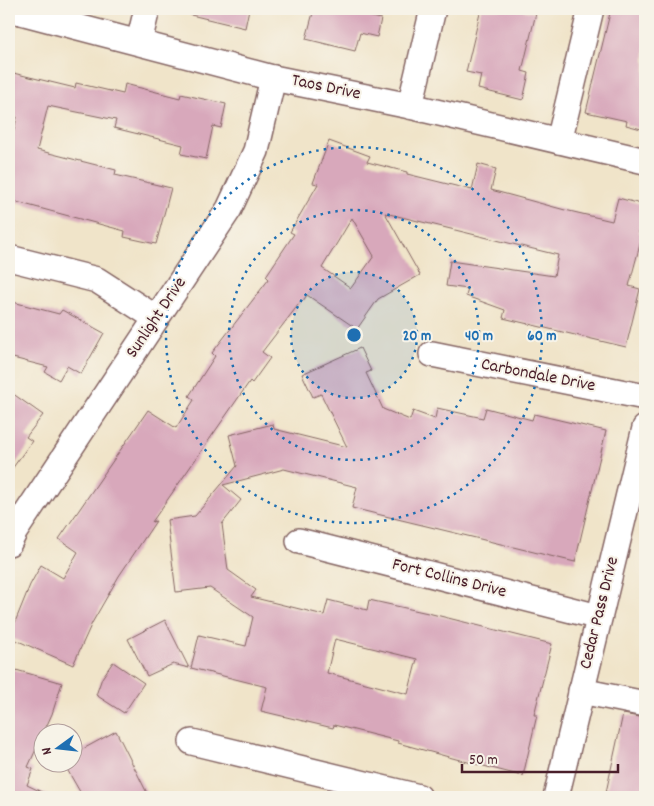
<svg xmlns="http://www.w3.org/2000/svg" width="654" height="806" font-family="Dekko,sans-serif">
  <rect width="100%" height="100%" fill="#f7f3e8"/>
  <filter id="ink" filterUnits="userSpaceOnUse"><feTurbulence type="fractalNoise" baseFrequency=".02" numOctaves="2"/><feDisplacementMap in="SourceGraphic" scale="10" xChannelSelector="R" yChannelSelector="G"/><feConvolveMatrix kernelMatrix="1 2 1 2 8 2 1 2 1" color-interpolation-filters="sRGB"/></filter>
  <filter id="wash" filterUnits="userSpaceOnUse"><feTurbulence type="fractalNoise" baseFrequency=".0096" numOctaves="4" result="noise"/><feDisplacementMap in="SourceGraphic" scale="20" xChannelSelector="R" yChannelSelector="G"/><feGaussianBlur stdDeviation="1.12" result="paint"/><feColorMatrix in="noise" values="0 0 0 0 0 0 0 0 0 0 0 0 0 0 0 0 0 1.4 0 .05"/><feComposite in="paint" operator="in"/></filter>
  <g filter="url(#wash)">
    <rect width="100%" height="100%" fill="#f0e4c9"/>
    <g id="blocks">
      <g fill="#d8a8bb" fill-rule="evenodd">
        <polygon points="192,9 249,9 245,28 191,15"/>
        <polygon points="314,9 338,9 381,19 377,37 360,33 355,51 306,39"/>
        <polygon points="481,9 518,9 536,13 522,71 529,73 523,100 478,89 481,75 466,72"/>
        <polygon points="611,9 645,9 645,130 626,125 627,121 586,112"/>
        <polygon points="9,72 75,88 76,83 123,94 125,84 180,98 181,94 226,104 221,128 213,126 206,159 181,154 183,145 114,128 116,120 48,106 37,150 116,170 115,175 171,188 156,244 124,237 125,231 9,200 9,152 17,117 9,115"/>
        <path d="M329 141 370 156 367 162 407 172V174L472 190 478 164 496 169 491 190 565 210 612 221 618 198 645 205 638 232 643 233 629 286 640 289 626 347 503 318 505 310 466 296 468 289 446 286 450 261 554 276 558 255 385 213 420 275 378 299 357 329 307 295 303 301 302 300 262 352 270 358 252 383 250 381 152 522 156 521 119 576 92 623 73 665 9 637 30 585 41 565 63 578 78 552 59 539 148 410 176 428 194 400 189 396 215 356 212 353 269 279 266 276 294 234 290 232 318 184 313 183ZM352 218 374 256 351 288 322 268Z"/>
        <polygon points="9,301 59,314 62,310 104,333 81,374 67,366 59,380 45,372 48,367 9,357"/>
        <path d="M360 348 371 371 366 373 383 409 410 420 413 411 435 419 437 408 483 418 486 408 532 420 534 414 606 431 575 562 352 508 357 487 284 469 223 485 241 500 222 524 228 570 256 590 251 597 324 615 328 600 367 610 369 600 428 613 552 644 534 715H537L523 776 456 759 398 743V741L334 725 333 728 261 711 267 687 191 668 199 635 246 646 253 617 210 588 176 592 167 520 195 516 237 466 229 435 273 424 274 429 347 447 321 394 313 397 302 374ZM335 639 417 659 408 694 327 673Z"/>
        <polygon points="9,391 43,415 26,437 32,441 9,473"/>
        <polygon points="165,620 189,668 173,664 147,676 128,639"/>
        <polygon points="113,662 144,683 124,713 96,695 102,678"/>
        <polygon points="9,668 62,683 52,714 28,767 33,769 27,785 52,797 9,797"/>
        <polygon points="623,714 645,718 645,797 605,797"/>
        <polygon points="116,731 149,797 83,797 64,764 72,764 72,755"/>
      </g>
    </g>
  </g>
  <g filter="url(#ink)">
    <use href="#blocks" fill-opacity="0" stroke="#846462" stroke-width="1"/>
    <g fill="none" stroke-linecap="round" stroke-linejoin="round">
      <defs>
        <g id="minor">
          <polyline points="9,9 273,78 410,106 645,161"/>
          <polyline points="139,42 147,9"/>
          <polyline points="410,106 433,9"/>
          <polyline points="559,141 591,9"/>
          <polyline points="9,258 97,280 156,318"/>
          <polyline points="432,354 645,397"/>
          <polyline points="299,541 599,617"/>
          <polyline points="9,543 15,531 229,209 256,151 273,78"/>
          <polyline points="581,691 645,704"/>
          <polyline points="192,742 419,797"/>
          <polyline points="556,797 645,428"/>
        </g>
      </defs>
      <use href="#minor" stroke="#846462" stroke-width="28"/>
      <use href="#minor" stroke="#fff" stroke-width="25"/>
    </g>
  </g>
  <circle cx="354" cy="335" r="63" fill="#1f6fb2" fill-opacity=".12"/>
  <g fill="none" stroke="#1f6fb2" stroke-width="2.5" stroke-dasharray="2.5 5">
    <circle cx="354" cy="335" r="63"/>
    <circle cx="354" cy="335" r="125"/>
    <circle cx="354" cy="335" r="188"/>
  </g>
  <g text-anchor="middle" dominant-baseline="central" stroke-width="4" stroke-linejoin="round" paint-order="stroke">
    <g font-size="18" fill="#4a1f2b" stroke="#f7f3e8">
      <text transform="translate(326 88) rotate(12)">Taos Drive</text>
      <text transform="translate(157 318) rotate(-56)">Sunlight Drive</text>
      <text transform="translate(538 376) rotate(11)">Carbondale Drive</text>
      <text transform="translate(449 579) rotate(14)">Fort Collins Drive</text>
      <text transform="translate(600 613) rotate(-76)">Cedar Pass Drive</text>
    </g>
  </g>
  <circle cx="354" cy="335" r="8" fill="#1f6fb2" stroke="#f7f3e8" stroke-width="2.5"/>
  <g font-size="15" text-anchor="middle" font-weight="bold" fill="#1f6fb2" stroke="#f7f3e8" stroke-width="4" stroke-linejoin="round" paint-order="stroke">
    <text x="417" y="340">20 m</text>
    <text x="479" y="340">40 m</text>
    <text x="542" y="340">60 m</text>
  </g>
  <rect width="654" height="806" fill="none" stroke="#f7f3e8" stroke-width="30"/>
  <g transform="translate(58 748) rotate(255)"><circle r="24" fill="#f7f3e8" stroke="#b29e9c"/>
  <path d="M0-4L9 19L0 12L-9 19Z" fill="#1f6fb2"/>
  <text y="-8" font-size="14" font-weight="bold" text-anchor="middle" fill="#4a1f2b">N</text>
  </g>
  <path d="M462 764v8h156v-8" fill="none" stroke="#4a1f2b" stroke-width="2.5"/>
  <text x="469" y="764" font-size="15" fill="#4a1f2b" stroke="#f7f3e8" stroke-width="4" paint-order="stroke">50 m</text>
</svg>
